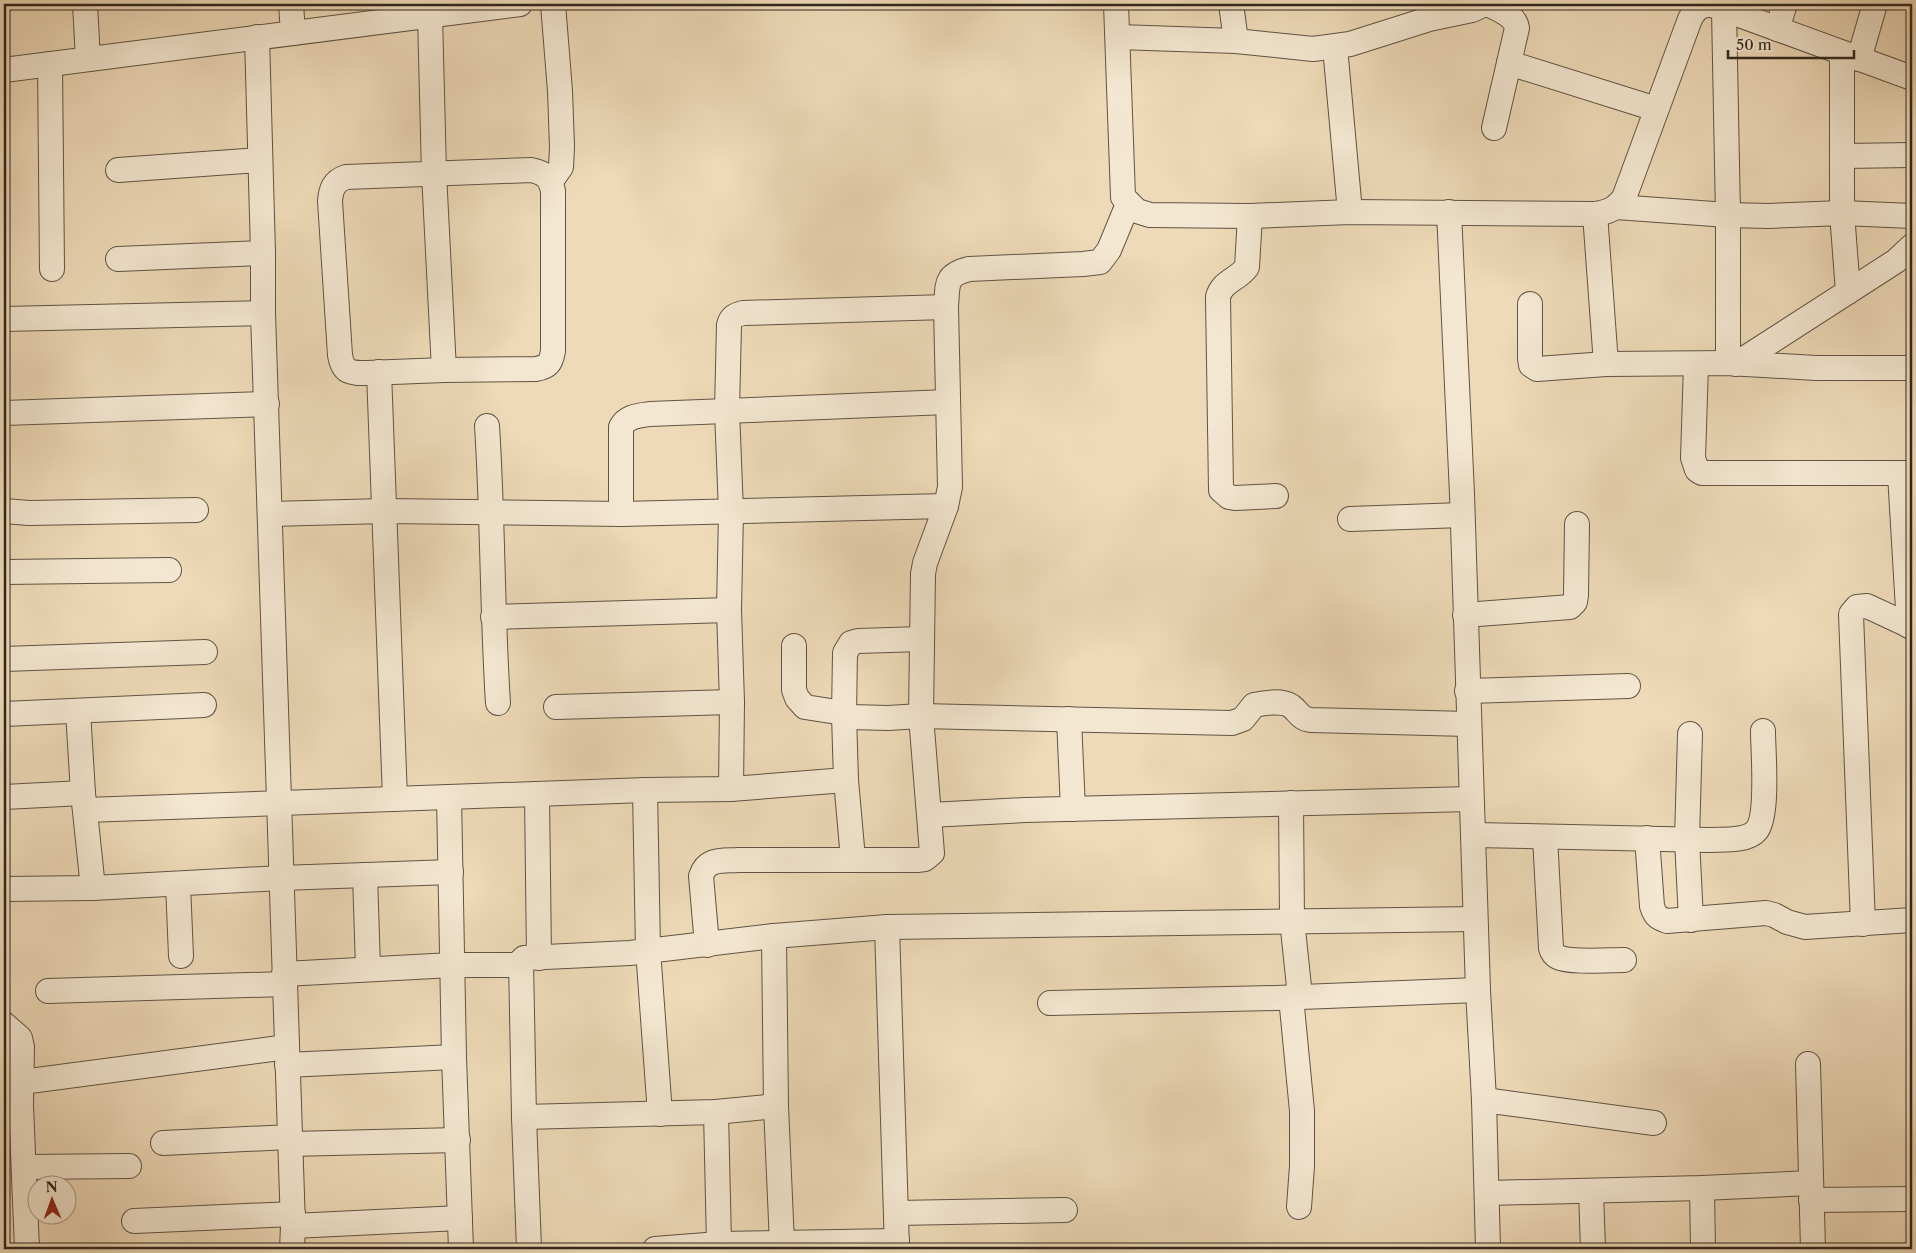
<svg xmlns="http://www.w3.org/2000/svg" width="1916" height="1253" font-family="'Libre Caslon Text',serif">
  <rect width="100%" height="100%" fill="#eedab8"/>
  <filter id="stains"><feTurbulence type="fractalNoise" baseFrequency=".004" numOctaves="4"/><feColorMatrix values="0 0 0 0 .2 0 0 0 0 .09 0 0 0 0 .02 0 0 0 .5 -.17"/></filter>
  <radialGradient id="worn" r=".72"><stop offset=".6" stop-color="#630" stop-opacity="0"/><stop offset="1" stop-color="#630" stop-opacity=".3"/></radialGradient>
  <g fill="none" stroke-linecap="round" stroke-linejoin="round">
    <defs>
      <g id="minor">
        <polyline points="85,4 88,59"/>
        <polyline points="291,4 293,33"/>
        <path d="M1116 4 1123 197 1137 211 1150 215 1250 216 1350 212 1595 214C1609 212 1615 209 1624 198L1690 19C1695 9 1701 4 1712 5L1912 78"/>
        <polyline points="1231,4 1236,41"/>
        <path d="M1488 4C1499 10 1515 15 1517 28L1494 128"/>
        <polyline points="1724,10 1728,215 1728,363"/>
        <polyline points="430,15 434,173 444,370"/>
        <polyline points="1777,29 1785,4"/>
        <polyline points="257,37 263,253 263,313 293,1226 292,1249"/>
        <polyline points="1118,37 1236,41 1313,49 1350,44 1429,19 1472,10 1485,4"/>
        <polyline points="1335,47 1350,212"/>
        <polyline points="1842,53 1842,213 1848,292"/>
        <polyline points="1859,59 1875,4"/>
        <polyline points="1509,63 1656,109"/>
        <polyline points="50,64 52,269"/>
        <polyline points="4,70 520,4"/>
        <polyline points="1843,156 1912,155"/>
        <polyline points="118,170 260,160"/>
        <path d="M531 170C545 173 550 177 553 191V351C551 363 548 367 536 369L444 370 367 373C350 373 343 373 340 355L330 201C331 189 334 181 346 177Z"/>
        <polyline points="551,181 561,167 562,147 560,91 553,4"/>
        <polyline points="1616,207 1728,215 1768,216 1842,213 1912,216"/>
        <polyline points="1449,212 1462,494 1478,990 1484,1100 1488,1249"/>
        <polyline points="1595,214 1606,364"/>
        <path d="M1250 216 1247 267C1239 279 1222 281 1218 297L1221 490 1229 497 1235 498 1276 496"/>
        <polyline points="118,259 263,253"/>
        <polyline points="1530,304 1530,358 1531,365 1537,369 1606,364 1728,363 1816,368 1912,368"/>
        <polyline points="4,319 263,313"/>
        <polyline points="1736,364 1896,261 1912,246"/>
        <polyline points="1696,365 1693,458 1697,470 1702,473 1912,473"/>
        <polyline points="379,372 395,799"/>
        <polyline points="4,413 267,404"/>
        <path d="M487 426C493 518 492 611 498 703"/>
        <polyline points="1900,474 1909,626"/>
        <polyline points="4,511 29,513 196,510"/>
        <polyline points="270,514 385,511 621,514 946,506"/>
        <path d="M621 514V427C627 416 638 416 650 414L947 402"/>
        <polyline points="1350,519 1462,515"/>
        <polyline points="4,572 169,570"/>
        <polyline points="1465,615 1570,607 1575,602 1576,595 1577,524"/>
        <polyline points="493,617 729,610"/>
        <path d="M794 646V690L797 698 805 707 837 712 850 717 888 718 921 716 1232 723 1243 719 1254 705C1263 703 1282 700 1291 706 1299 712 1300 719 1311 720L1468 724"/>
        <polyline points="4,659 205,652"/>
        <polyline points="1467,691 1628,686"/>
        <polyline points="556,707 732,702"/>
        <polyline points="78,711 83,793 93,888"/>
        <polyline points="4,714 204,705"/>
        <polyline points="1069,719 1073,809"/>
        <polyline points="1690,734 1687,839 1691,920"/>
        <path d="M731 789 732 702 729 610 731 512 727 410 729 325C731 317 735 315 743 313L946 307"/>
        <polyline points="645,790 648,950 660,1114"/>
        <polyline points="537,794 539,958"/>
        <polyline points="4,797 83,793"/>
        <polyline points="449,797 454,1057 461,1249"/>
        <polyline points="1291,803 1292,920 1300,996"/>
        <polyline points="85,810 645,790 731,789 846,780"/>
        <polyline points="930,815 1025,810 1471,799"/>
        <path d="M1474 835 1708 840C1722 839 1746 842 1756 831 1769 817 1763 751 1763 731"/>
        <path d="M1545 837 1551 948C1552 952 1554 955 1558 957 1570 963 1609 960 1624 960"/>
        <path d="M1647 838 1652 906C1655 916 1658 918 1667 921L1766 913 1774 915 1787 922 1805 927 1912 920"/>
        <polyline points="853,859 846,780 844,715 845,653 851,643 858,641 921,639"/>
        <polyline points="365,875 368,968"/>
        <polyline points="178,884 181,956"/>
        <polyline points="4,889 93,888 281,878 451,872"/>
        <polyline points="1863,924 1851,614 1857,607 1867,606 1912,627"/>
        <polyline points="887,927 897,1249"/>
        <polyline points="774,936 776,1106 782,1244"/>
        <path d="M707 945 701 876C707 858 721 861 738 860H917L925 859 932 853 921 716 923 574 925 563 946 506 950 487 946 307C948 285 944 275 969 269L1083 264 1100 262 1109 250 1128 204"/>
        <polyline points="284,974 452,965 521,965"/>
        <polyline points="48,991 285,984"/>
        <polyline points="1291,997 1302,1111 1302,1166 1299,1207"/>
        <polyline points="1050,1003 1276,998 1478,990"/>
        <polyline points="4,1024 20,1038 22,1047 21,1105 27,1249"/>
        <polyline points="1808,1064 1813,1249"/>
        <polyline points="287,1065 454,1057"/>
        <polyline points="22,1082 287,1047"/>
        <polyline points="1484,1100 1654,1123"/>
        <polyline points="716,1112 719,1244"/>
        <polyline points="524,1117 716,1112 776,1106"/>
        <polyline points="163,1143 290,1137"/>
        <polyline points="290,1144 458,1140"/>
        <polyline points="24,1167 129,1166"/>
        <polyline points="1702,1188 1703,1249"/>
        <polyline points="1591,1191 1593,1249"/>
        <polyline points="1487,1193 1702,1188 1811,1183"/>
        <polyline points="1811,1200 1912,1199"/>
        <polyline points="897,1213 1065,1210"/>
        <polyline points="134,1221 293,1214"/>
        <polyline points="293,1226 460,1218"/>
        <polyline points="529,1249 524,1117 521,961 524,958 630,953 774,936 887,927 1475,919"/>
        <polyline points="655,1249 719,1244 897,1241"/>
      </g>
    </defs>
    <use href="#minor" stroke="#605444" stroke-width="26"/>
    <use href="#minor" stroke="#f4e7d1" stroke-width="24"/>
  </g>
  <rect width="1916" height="1253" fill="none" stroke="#eedab8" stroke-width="20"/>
  <rect x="5" y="5" width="1906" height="1243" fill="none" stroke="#30271d" stroke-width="2.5"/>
  <rect x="10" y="10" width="1896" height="1233" fill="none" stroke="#30271d"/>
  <g transform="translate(52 1200) rotate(358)"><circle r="24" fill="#f4e7d1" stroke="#a69a89"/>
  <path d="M0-4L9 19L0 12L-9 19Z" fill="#8f2418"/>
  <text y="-8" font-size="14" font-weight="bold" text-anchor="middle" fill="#30271d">N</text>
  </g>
  <path d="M1728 50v8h126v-8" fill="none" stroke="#30271d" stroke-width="2.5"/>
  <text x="1736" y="50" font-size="15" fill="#30271d" stroke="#f4e7d1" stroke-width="4" paint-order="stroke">50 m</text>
  <rect width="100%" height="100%" filter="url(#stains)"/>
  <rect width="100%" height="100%" fill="url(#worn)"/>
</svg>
